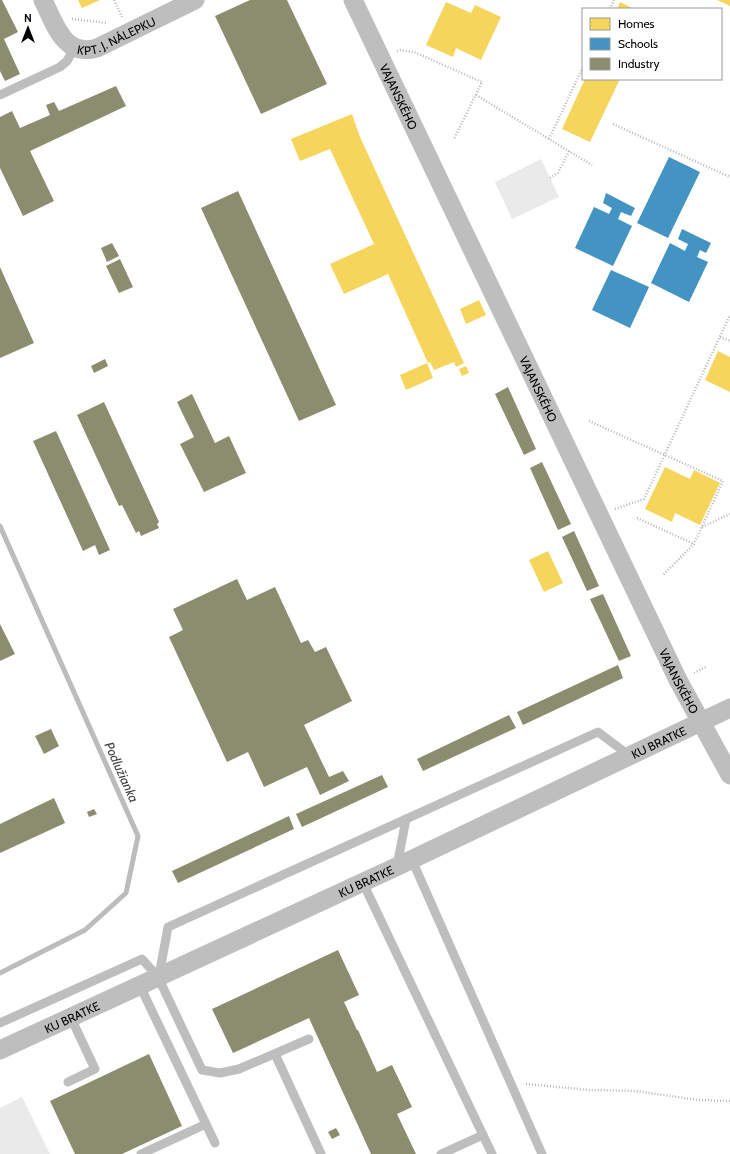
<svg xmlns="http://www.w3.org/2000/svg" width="730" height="1154" font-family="Cabin,sans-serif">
  <rect width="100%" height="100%" fill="#fff"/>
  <g fill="#eaeaea">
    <polygon points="541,159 559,197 512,219 495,182"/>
    <polygon points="22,1097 50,1154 0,1154 0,1108"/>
  </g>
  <g fill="#f6d55c">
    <polygon points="78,0 100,0 82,8"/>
    <polygon points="717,0 730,0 730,6"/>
    <polygon points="446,2 471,13 475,5 501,17 481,60 456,48 453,57 426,45"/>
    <polygon points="620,2 634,9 617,9"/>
    <polygon points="585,79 620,79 590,142 562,129"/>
    <polygon points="352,114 360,137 464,363 456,367 454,362 434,370 430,362 428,363 388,274 344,294 330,264 374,244 330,149 300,161 291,139"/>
    <polygon points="479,300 486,315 466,324 460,309"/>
    <polygon points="718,351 730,357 730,392 705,380"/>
    <polygon points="427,363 433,378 406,390 400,375"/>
    <polygon points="466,366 469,373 462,376 459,369"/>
    <polygon points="665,467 690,479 694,470 720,483 700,525 675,513 672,522 645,509"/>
    <polygon points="548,551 563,583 544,592 529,560"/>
  </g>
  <g fill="#4393c3">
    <polygon points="669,157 700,172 668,238 637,223"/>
    <polygon points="606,193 635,208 631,216 621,212 618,219 632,226 613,266 575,248 594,207 609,214 612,208 603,203"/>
    <polygon points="682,229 711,243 706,253 700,250 697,257 708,262 689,302 651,283 670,243 685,251 688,244 678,239"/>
    <polygon points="611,270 649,287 630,328 592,310"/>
  </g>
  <g fill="#8c8c6e">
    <polygon points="0,0 2,0 18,32 4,39 20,74 5,81 0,71"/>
    <polygon points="250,0 287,0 327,84 261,114 215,16"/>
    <polygon points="116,86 126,106 30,151 54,201 23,216 0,168 0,117 12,111 20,128 50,115 46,105 54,102 59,111"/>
    <polygon points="238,191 336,405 299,421 201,208"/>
    <polygon points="112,243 119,256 107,262 101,248"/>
    <polygon points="120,259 133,287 119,293 106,266"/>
    <polygon points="0,267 34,343 0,358"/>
    <polygon points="105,359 108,366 94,373 91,366"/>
    <polygon points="508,387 536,449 524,455 495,394"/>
    <polygon points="192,394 215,443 229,436 246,473 204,492 180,444 194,437 177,402"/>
    <polygon points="104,402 159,522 157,524 159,528 141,536 139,531 136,533 122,505 119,506 77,415"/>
    <polygon points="56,431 110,550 99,555 95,545 83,551 33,441"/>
    <polygon points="542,462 571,524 558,530 530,468"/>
    <polygon points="574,531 599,586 587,591 562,537"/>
    <polygon points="237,579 247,600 275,587 301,643 308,640 315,652 326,647 352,701 304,725 329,777 343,771 349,781 320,795 307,767 264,787 248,752 227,762 169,637 183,630 173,609"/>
    <polygon points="603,594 631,656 619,661 590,599"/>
    <polygon points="0,624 15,654 0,661"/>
    <polygon points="618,665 623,678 523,725 517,712"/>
    <polygon points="509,715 516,728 423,771 417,759"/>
    <polygon points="51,729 59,746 44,754 35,736"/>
    <polygon points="382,775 388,787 302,827 296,814"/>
    <polygon points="54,798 65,823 0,853 0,824"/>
    <polygon points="94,809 97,814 89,817 87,812"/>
    <polygon points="289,816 294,829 178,883 172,871"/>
    <polygon points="338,950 359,995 344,1002 357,1030 358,1030 377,1072 392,1065 412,1107 397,1114 416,1154 371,1154 309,1018 233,1053 212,1009"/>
    <polygon points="149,1054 182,1126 122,1154 75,1154 50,1101"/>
    <polygon points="336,1128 340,1135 332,1139 328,1132"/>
  </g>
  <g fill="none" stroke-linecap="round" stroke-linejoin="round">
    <polyline stroke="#bcbcbc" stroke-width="5" points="0,526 138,836 126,893 85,930 0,973"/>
    <g stroke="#b8b8b8" stroke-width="2.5" stroke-dasharray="1 2" stroke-linecap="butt">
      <polyline points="114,0 122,17"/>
      <polyline points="610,9 614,0"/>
      <polyline points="72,19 107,23"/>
      <polyline points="397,51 400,50 414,52 482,82 454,139"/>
      <polyline points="476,95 592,165"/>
      <polyline points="613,124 730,177"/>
      <polyline points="549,139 583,67"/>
      <polyline points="550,178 558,173 569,151"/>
      <polyline points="720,337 730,341"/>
      <polyline points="589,421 723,481 694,544 663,575"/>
      <polyline points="615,509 644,499 730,315"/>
      <polyline points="637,518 694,544"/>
      <polyline points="702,527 730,514"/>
      <polyline points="694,673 706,667"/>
      <polyline points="526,1084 590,1090 636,1091 698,1100 730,1101"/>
    </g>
    <g stroke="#bebebe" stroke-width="9">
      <polyline points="0,95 60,67 67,61 74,48"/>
      <polyline points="412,860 542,1154"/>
      <polyline points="397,866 406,819"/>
      <polyline points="363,883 492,1154"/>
      <polyline points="159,976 168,927 598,732 622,750 626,758"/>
      <polyline points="140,986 215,1143"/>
      <polyline points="0,1023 142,959 158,977 202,1070 220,1073 239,1069 309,1039"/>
      <polyline points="275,1054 321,1154"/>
      <polyline points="68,1082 95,1069 71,1018"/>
      <polyline points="141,1154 206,1124"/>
      <polyline points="441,1154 483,1135"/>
    </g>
    <g stroke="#bebebe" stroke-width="19">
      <path id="s1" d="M43 0C55 24 64 58 97 48L195 0"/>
      <path id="s2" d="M353 0 678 680 730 775"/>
      <path id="s3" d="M0 1050 396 867 730 708"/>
    </g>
  </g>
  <g text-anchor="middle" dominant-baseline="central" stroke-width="4" stroke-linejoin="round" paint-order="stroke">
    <g font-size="12" fill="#000" stroke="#fff">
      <text stroke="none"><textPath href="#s1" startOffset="103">KPT. J. NÁLEPKU</textPath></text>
      <text stroke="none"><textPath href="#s2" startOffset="107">VAJANSKÉHO</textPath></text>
      <text stroke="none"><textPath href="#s2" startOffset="431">VAJANSKÉHO</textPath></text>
      <text stroke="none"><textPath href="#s2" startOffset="755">VAJANSKÉHO</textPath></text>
      <text stroke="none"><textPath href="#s3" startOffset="727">KU BRATKE</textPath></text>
      <text stroke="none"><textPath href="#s3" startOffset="403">KU BRATKE</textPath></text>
      <text stroke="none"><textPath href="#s3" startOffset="79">KU BRATKE</textPath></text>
    </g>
    <g font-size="13" font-style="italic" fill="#414141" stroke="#fff">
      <text transform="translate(122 772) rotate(66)">Podlužianka</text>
    </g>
  </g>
  <rect x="582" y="8" width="140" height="72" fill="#ffffff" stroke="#999999"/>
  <rect x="590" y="18" width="20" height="12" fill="#f6d55c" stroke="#999999"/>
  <text x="618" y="28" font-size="12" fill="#000000">Homes</text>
  <rect x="590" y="38" width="20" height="12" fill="#4393c3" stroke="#999999"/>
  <text x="618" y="48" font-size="12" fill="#000000">Schools</text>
  <rect x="590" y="58" width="20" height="12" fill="#8c8c6e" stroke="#999999"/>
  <text x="618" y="68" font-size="12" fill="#000000">Industry</text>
  <g transform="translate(28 28)" stroke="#ffffff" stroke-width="3" paint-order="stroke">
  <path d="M0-3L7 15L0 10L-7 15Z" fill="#000000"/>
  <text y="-6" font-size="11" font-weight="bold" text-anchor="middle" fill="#000000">N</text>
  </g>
</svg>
